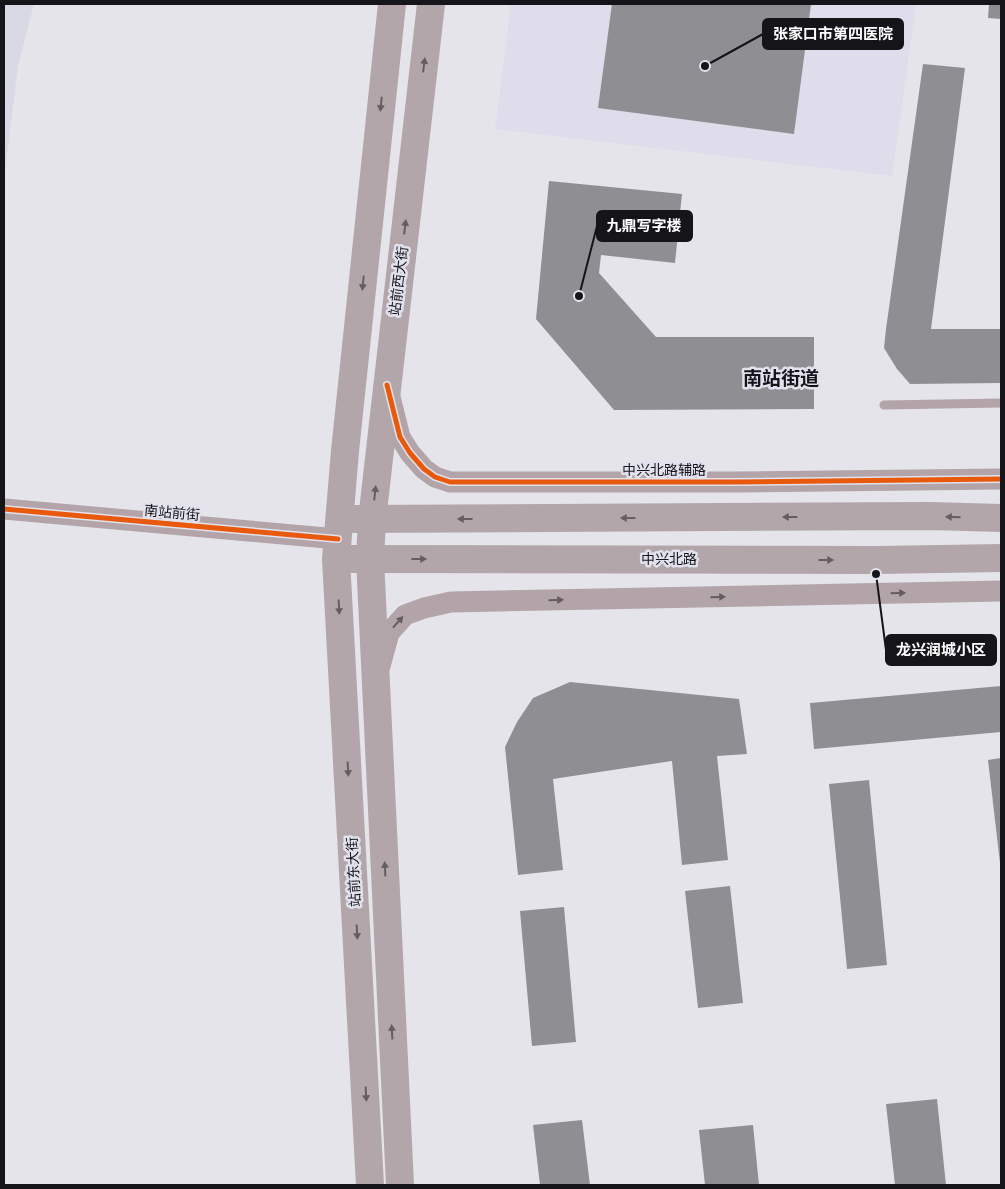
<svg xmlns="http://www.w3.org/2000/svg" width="1005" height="1189" font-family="Signika,'Noto Sans SC',sans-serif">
  <rect width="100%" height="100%" fill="#e4e4ea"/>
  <polygon fill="#d9d9e6" points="4,4 34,4 18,66 4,179"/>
  <polygon fill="#dfdceb" points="511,4 916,4 892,176 495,129"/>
  <g fill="#8f8f93">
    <polygon points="612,4 811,4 794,134 598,108"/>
    <polygon points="989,4 1001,4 1001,19 988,18"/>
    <polygon points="923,64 965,68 931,329 1001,329 1001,383 910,384 897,369 884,348 886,329"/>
    <polygon points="549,181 682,194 675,263 601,255 599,273 656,337 814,337 814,409 614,410 536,319"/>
    <polygon points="570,682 739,699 747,754 717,756 728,860 682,865 672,761 553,779 563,870 518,875 505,747 517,722 533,698"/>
    <polygon points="1001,686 1001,732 814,749 810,703"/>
    <polygon points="1001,758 1001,863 1000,863 988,760"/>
    <polygon points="869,780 887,965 847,969 829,784"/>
    <polygon points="730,886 743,1003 698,1008 685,891"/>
    <polygon points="564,907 576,1042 532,1046 520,911"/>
    <polygon points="937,1099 946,1185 895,1185 886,1104"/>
    <polygon points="582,1120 590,1185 540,1185 533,1125"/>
    <polygon points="753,1125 759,1185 705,1185 699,1130"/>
  </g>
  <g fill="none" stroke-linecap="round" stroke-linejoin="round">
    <polyline stroke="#b2a4a8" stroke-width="9" points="884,405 1001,403"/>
    <g stroke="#b2a4a8" stroke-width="21">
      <polyline points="390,397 400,437 410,453 424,469 435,477 450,482 734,482 1001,479"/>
      <polyline points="4,509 338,539"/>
      <polyline points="380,666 389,633 405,615 424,608 451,602 1001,591"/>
    </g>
    <g stroke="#b2a6aa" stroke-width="28">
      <polyline points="355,519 929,516 1001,518"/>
      <polyline points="353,559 878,560 1001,558"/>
      <polyline points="370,1185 336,559 345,451 392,4"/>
      <polyline points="400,1185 370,559 372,520 431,4"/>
    </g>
    <defs>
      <g id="cycleway">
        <polyline points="387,385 400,437 410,453 424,469 435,477 450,482 734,482 1001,479"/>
        <polyline points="4,509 338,539"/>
      </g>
    </defs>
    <use href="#cycleway" stroke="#e1e2ed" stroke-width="8"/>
    <use href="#cycleway" stroke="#e8590c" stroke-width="5"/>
  </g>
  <defs><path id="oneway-solid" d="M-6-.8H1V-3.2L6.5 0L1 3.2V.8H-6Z" transform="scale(1.25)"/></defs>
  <g fill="#645e62">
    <use href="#oneway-solid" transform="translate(424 65) rotate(-83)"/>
    <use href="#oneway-solid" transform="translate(381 104) rotate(96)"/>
    <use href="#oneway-solid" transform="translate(405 227) rotate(-83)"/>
    <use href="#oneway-solid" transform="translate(363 283) rotate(96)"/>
    <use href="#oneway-solid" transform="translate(375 493) rotate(-84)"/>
    <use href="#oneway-solid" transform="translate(790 517) rotate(180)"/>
    <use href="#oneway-solid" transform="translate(953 517) rotate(-178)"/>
    <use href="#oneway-solid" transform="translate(628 518) rotate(180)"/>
    <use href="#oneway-solid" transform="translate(465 519) rotate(180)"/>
    <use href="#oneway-solid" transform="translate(419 559)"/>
    <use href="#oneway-solid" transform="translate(826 560)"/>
    <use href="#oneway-solid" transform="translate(339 607) rotate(87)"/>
    <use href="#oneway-solid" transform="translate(348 769) rotate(87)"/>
    <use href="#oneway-solid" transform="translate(385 869) rotate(-93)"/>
    <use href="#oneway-solid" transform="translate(357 932) rotate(87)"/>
    <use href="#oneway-solid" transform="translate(392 1032) rotate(-93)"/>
    <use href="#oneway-solid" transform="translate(366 1094) rotate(87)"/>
  </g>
  <g fill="#645c60">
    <use href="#oneway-solid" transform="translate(898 593) rotate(-1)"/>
    <use href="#oneway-solid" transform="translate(718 597) rotate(-1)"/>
    <use href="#oneway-solid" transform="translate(556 600) rotate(-1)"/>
    <use href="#oneway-solid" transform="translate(398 622) rotate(-48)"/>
  </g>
  <g text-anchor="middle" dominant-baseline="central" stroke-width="5" stroke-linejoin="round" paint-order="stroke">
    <g font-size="14" fill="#151519" stroke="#e1e2ed">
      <text transform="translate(399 281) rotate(-83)">站前西大街</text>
      <text x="664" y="470">中兴北路辅路</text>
      <text transform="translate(172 513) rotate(5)">南站前街</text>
      <text x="669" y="559">中兴北路</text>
      <text transform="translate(354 872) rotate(-93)">站前东大街</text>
    </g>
    <g font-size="19" font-weight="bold" fill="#151519" stroke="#e1e2ed">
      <text x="781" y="379">南站街道</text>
    </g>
  </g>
  <path fill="none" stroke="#151519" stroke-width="2" d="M705 66L763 34M579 296L597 226M876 574L886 650"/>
  <g fill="#151519" stroke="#e1e2ed" stroke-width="2">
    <circle cx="705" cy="66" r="5"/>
    <circle cx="579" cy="296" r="5"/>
    <circle cx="876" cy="574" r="5"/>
  </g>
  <g fill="#151519" stroke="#151519" stroke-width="2">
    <rect x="763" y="19" width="140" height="30" rx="5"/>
    <rect x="597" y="211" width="95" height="30" rx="5"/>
    <rect x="886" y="635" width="110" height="30" rx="5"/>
  </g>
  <g font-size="15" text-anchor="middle" font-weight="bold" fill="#fff">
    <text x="833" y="39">张家口市第四医院</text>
    <text x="644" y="231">九鼎写字楼</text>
    <text x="941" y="655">龙兴润城小区</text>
  </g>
  <rect width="1005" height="1189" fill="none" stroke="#151519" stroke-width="10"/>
</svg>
